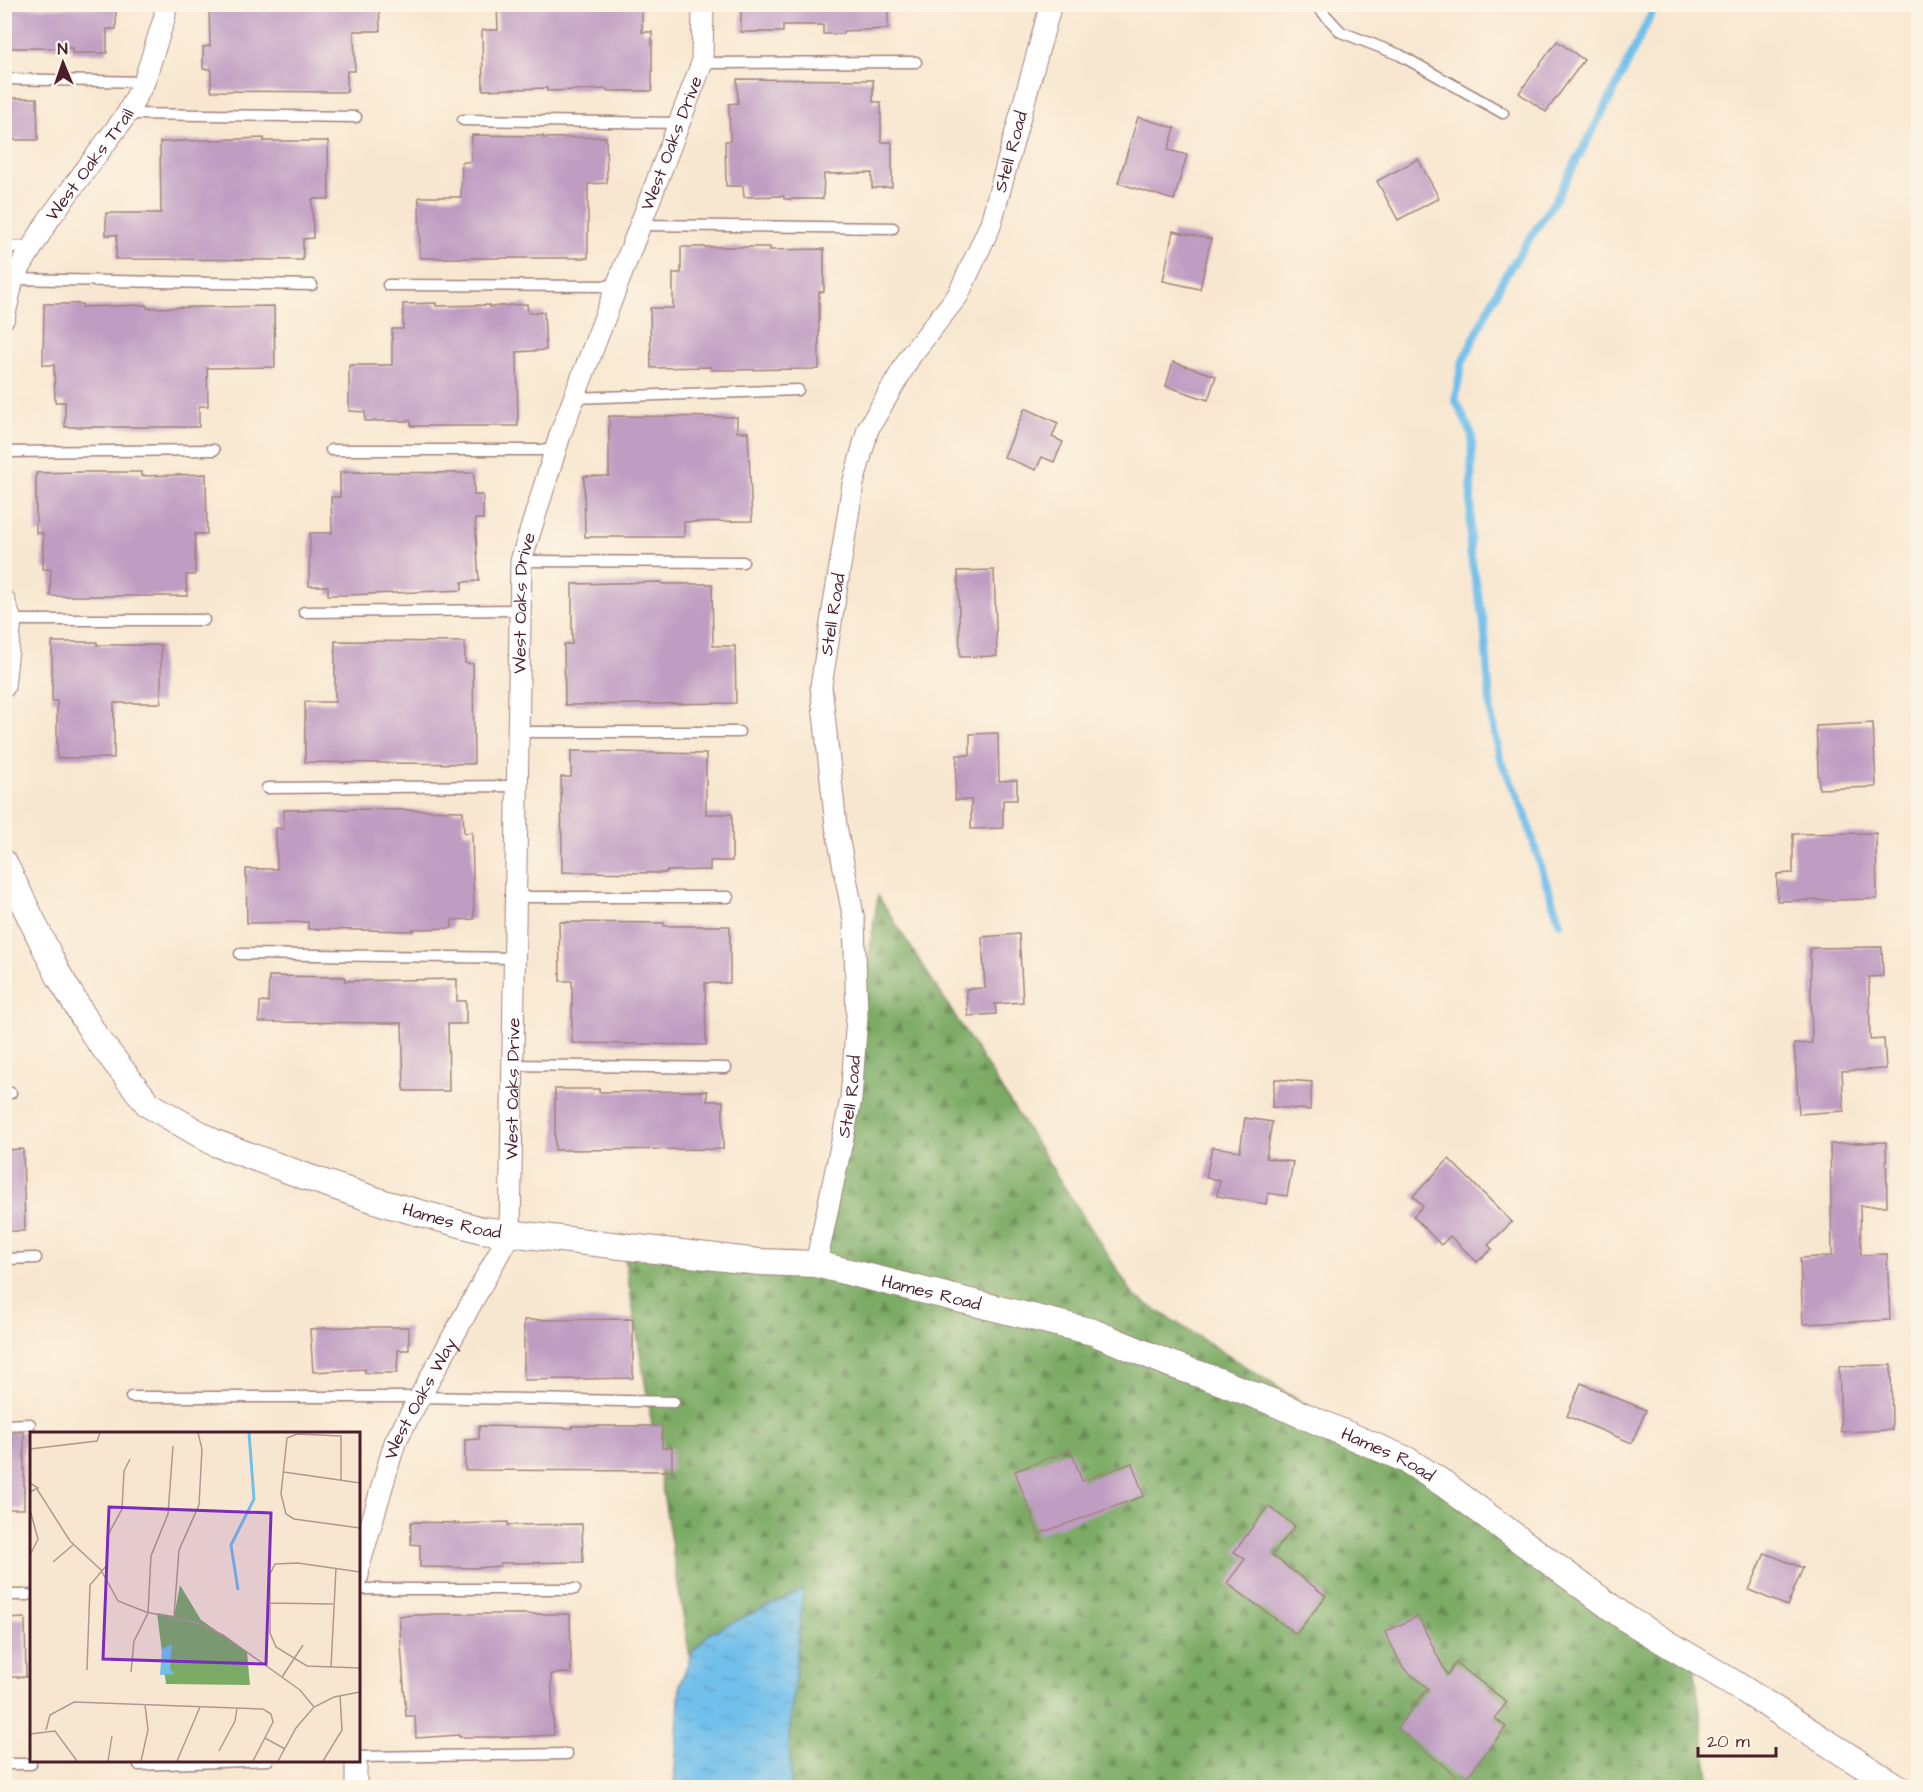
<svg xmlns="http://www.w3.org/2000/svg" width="1923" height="1792" font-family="'Architects Daughter',sans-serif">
  <defs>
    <pattern id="forest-firs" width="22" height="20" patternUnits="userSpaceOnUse" patternTransform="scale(1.5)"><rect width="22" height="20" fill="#7bab65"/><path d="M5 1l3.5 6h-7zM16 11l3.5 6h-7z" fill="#678b53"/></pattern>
    <pattern id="water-ripples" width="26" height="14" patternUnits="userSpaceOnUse" patternTransform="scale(1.5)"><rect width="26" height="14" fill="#71bfeb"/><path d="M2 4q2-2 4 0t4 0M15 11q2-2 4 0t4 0" fill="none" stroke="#5f9bbf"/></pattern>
  </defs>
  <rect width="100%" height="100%" fill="#fcf5e5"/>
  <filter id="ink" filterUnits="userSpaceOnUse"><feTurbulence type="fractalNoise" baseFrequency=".0167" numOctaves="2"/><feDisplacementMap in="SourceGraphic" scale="12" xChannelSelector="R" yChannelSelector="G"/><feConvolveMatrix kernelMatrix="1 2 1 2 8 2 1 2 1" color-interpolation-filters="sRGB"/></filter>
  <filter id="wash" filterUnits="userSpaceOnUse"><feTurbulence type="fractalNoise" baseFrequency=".008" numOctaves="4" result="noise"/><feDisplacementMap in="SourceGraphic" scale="24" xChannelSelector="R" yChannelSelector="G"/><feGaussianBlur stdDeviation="1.35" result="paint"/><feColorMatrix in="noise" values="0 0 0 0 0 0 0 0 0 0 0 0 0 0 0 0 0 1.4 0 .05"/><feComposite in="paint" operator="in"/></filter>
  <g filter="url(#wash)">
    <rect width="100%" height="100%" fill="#f8e7d0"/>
    <polygon fill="url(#forest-firs)" stroke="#626548" stroke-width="1.5" points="878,896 1134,1296 1692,1650 1710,1787 711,1787 621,1235 822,1258"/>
    <polygon fill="url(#water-ripples)" stroke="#5e6f8b" stroke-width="1.5" points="803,1590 789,1737 791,1787 674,1787 680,1685 692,1652 710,1633"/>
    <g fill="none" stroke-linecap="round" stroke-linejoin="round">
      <polyline stroke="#71bfeb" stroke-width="8" points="1560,923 1540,865 1526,816 1500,758 1491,714 1484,623 1470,552 1472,435 1455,399 1462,363 1503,279 1557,197 1615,89 1656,4"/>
    </g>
    <g id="blocks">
      <g fill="#bf9dc3">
        <polygon points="209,4 379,4 380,31 354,31 355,71 347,71 347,92 211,91 211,69 203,69 203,47 210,46"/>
        <polygon points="497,4 642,4 642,32 652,32 652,91 607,91 607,89 547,91 547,88 483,90 482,30 498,30"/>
        <polygon points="741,4 888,4 888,29 843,31 843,34 823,34 823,25 783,25 783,32 741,32"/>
        <polygon points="116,7 116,29 107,29 107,53 72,53 72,48 4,48 4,8"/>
        <polygon points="1557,41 1584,60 1546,112 1519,93"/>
        <polygon points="737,79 873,80 873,102 881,102 881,142 892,142 892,187 872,188 872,173 824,174 823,199 784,199 784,196 744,197 743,186 726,186 725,141 730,141 729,104 738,103"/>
        <polygon points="8,98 37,98 38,140 8,140"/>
        <polygon points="1138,117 1175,128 1168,150 1187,155 1174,200 1118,183"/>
        <polygon points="472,135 543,136 543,138 606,137 607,183 588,184 588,258 420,258 419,197 461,197 462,162 471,162"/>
        <polygon points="264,138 264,141 328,141 329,199 312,199 313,238 303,239 303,260 116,259 117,235 106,235 106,213 161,213 160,142"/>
        <polygon points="1418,159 1439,198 1398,220 1377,181"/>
        <polygon points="1173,231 1211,239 1200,289 1163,281"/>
        <polygon points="681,247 770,247 770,250 824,249 824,292 819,292 819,369 711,370 711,367 651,368 650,308 673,308 673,273 681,273"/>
        <polygon points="436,303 436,306 490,305 490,307 527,304 528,313 544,312 546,350 517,352 518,426 411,426 411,421 365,421 365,412 349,411 349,365 392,365 392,329 403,329 403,304"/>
        <polygon points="44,304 82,304 82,307 146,305 147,308 274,306 275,367 207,368 208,406 199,406 199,427 65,427 65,402 55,402 54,365 43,365"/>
        <polygon points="1173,362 1216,376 1208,400 1166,386"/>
        <polygon points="1025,408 1058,423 1052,437 1063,442 1054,462 1042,457 1036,470 1004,457"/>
        <polygon points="609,416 737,417 737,432 748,432 752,521 684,522 684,537 585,537 584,476 609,476"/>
        <polygon points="80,472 141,472 141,476 206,474 207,534 195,534 195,575 186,575 187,596 50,596 51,569 43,569 43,533 36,533 36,473"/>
        <polygon points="340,472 474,473 474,495 483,495 483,519 475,519 479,581 462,582 462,590 348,595 328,595 328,586 309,586 310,533 332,533 331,497 340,497"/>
        <polygon points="994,570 997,656 960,657 958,571"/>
        <polygon points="662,582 662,584 712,584 713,646 735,646 736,703 565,705 564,644 572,644 572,584"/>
        <polygon points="335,641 465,642 465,663 473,664 474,764 305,762 305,702 335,702"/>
        <polygon points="52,642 97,642 97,645 161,645 161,703 114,703 114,758 57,758 57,701 52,701"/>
        <polygon points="1873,723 1876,787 1819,789 1816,726"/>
        <polygon points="998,733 999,781 1017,780 1017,800 1003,800 1003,828 971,829 971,800 955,800 957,755 970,755 970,734"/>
        <polygon points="571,751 706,754 706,814 732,814 732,861 710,861 710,870 666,871 666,873 562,872 561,777 571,777"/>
        <polygon points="353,809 463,811 464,833 472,832 474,919 452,920 452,928 413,929 413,931 308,929 308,922 247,923 246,869 277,869 276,828 284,829 284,810"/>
        <polygon points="1876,833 1877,899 1777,901 1777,874 1793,873 1793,834"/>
        <polygon points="559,922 664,923 664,926 730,926 730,983 705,983 706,1045 572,1043 572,981 560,981"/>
        <polygon points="1019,934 1023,1002 995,1004 996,1014 968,1016 966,989 985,988 982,937"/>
        <polygon points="1882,947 1883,976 1869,977 1870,1040 1884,1039 1886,1069 1842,1071 1844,1111 1799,1114 1794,1044 1812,1043 1810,948"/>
        <polygon points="269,976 345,977 345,981 457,979 457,1001 466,1001 466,1024 448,1024 449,1091 404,1091 402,1023 259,1022 260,1002 268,1002"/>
        <polygon points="1275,1079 1312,1082 1310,1110 1272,1107"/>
        <polygon points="555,1089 599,1089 599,1092 707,1091 707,1101 723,1101 723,1149 555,1150"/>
        <polygon points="1245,1118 1272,1122 1266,1158 1293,1162 1287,1196 1268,1193 1266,1204 1217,1196 1220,1180 1206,1178 1212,1147 1240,1151"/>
        <polygon points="1886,1142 1887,1206 1860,1206 1861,1255 1887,1254 1890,1320 1803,1324 1800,1258 1832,1256 1830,1144"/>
        <polygon points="23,1149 25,1231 4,1231 4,1150"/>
        <polygon points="1449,1159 1512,1222 1488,1245 1492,1249 1477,1262 1450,1236 1441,1245 1413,1216 1423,1206 1413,1196"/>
        <polygon points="633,1319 633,1378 524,1380 524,1320"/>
        <polygon points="346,1327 409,1327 409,1350 398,1350 397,1373 365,1373 365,1369 313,1372 310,1329"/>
        <polygon points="1891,1365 1892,1430 1841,1432 1839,1366"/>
        <polygon points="1581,1383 1646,1410 1632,1443 1567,1416"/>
        <polygon points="479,1426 572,1428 572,1426 662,1426 662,1448 672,1448 672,1471 465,1470 465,1440 479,1439"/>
        <rect x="4" y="1432" width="20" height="77"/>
        <polygon points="1071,1450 1082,1481 1132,1463 1144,1496 1038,1534 1015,1471"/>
        <polygon points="1268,1506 1295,1526 1272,1555 1326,1596 1296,1634 1227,1583 1245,1559 1234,1552"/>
        <polygon points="411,1522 455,1523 455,1524 508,1522 508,1525 582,1524 583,1562 500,1563 500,1566 475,1568 420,1567 420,1545 411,1544"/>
        <polygon points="1765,1553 1803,1568 1787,1606 1749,1590"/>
        <polygon points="439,1614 570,1614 571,1673 551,1674 554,1735 515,1737 459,1737 459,1735 416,1738 415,1716 406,1716 399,1616"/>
        <polygon points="1418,1616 1447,1675 1456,1663 1507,1702 1495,1718 1506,1727 1463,1782 1397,1728 1428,1688 1403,1668 1385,1632"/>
        <polygon points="25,1618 26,1677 4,1677 4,1619"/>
      </g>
    </g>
  </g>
  <g filter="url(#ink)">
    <use href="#blocks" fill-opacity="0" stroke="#a1837e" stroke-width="1.5"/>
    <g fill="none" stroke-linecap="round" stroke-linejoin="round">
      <defs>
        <g id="service">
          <polyline points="1315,4 1341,32 1400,55 1503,113"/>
          <polyline points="702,63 916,62"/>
          <polyline points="4,79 144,82"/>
          <polyline points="127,114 356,117"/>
          <polyline points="463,120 679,123"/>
          <polyline points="640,225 893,228"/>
          <polyline points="4,247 32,247"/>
          <polyline points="13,279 312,285"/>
          <polyline points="388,285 617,286"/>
          <polyline points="574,398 798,390"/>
          <polyline points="331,450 556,450"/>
          <polyline points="4,452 214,450"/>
          <polyline points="521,561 743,562"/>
          <polyline points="304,612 521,610"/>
          <polyline points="11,620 204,620"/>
          <polyline points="518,732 739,732"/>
          <polyline points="267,788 517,786"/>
          <polyline points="516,897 728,897"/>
          <polyline points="240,954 515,958"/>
          <polyline points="513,1065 726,1068"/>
          <polyline points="4,1093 11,1093"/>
          <polyline points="4,1259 36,1258"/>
          <polyline points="131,1397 420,1397 674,1402"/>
          <polyline points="4,1425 30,1424"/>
          <polyline points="358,1589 575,1589"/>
          <polyline points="4,1595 28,1595"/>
          <polyline points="358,1757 567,1754"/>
          <polyline points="4,1764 31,1764"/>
          <polyline points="139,1765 268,1760"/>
        </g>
        <g id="minor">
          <path id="s1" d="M4 318 13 279 49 219 127 114 144 82 165 16V4"/>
          <polyline points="4,600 11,620 4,687"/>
          <path id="s2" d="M816 1264 851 1099 857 1016 854 920 836 826 821 686 853 484 868 429 911 355 958 295 990 226 1051 4"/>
          <path id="s3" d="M358 1576 359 1566 395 1442 510 1233 521 561 561 432 702 63 703 4"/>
          <polyline points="356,1788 356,1760"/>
        </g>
        <g id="tertiary">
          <path id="s4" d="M4 863 58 974 95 1036 148 1104 215 1143 307 1177 387 1204 482 1230 759 1262 816 1264 1093 1332 1170 1364 1216 1380 1272 1402 1407 1460 1444 1484 1627 1619 1735 1684 1898 1788"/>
        </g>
      </defs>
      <use href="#service" stroke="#a1837e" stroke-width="13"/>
      <use href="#minor" stroke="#a1837e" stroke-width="23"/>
      <use href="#tertiary" stroke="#a1837e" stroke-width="28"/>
      <use href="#service" stroke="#fff" stroke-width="10"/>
      <use href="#minor" stroke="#fff" stroke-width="21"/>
      <use href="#tertiary" stroke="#fff" stroke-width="26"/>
    </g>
  </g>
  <g text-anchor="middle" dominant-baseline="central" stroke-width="4.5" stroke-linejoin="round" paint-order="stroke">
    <g font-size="18" fill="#4a1f2b" stroke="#fcf5e5">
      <text stroke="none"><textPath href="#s3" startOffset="1494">West Oaks Drive</textPath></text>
      <text stroke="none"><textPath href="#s2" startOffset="1161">Stell Road</textPath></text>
      <text stroke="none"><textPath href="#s1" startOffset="178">West Oaks Trail</textPath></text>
      <text stroke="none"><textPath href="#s3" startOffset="1008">West Oaks Drive</textPath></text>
      <text stroke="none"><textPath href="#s2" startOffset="657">Stell Road</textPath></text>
      <text stroke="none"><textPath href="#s3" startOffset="522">West Oaks Drive</textPath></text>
      <text stroke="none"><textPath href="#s2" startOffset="171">Stell Road</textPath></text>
      <text stroke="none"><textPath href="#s4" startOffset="609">Hames Road</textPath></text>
      <text stroke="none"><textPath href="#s4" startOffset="1095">Hames Road</textPath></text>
      <text stroke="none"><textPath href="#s3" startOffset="189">West Oaks Way</textPath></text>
      <text stroke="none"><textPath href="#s4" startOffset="1581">Hames Road</textPath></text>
    </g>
  </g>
  <g transform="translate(30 1432)">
    <rect width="330" height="330" fill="#f8e7d0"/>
    <path d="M150 153 171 188 217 220 220 253 136 252 127 181 144 184Z" fill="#7bab65"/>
    <path d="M142 212 140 237 144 242 130 243 132 217Z" fill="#71bfeb"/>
    <path fill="none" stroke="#71bfeb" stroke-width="3" d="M208 158 201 113 224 67 219 1"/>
    <path fill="none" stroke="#b2978e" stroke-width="1.5" d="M0 17 67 9 70 1M254 40 330 51M311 48V4L267 2 257 6 251 62 256 82 264 87 330 96M0 51 8 56 0 60M7 57 40 109 71 138 88 169 116 180 167 191 193 203 270 258 284 275M0 78 8 107 0 123M23 130 43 113M330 140 268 131 245 132 240 142V201L246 215 277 234 330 236M0 161V193M240 171 303 172M144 184 149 118 169 73 172 17 168 1M301 235 306 136M57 238 60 153 77 133V105L92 77 94 39 100 27M101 240 104 209 118 181 121 124 138 82 143 14M252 245 273 213M16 298 20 283 44 270 233 277 241 282 243 290 223 329M0 302 25 299 47 329M235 306 255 317M189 319 205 289 207 276M78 329 82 304M111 329 118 298 115 273M147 329 170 275M248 329 266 296 284 275 304 265 330 260M293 329 312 298 310 263"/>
    <path fill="#7b2cbf" fill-opacity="0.15" stroke="#7b2cbf" stroke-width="3" d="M79 75 241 81 236 232 73 227Z"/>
    <rect width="330" height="330" fill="none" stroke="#4a1f2b" stroke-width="3"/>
  </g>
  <rect width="1923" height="1792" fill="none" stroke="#fcf5e5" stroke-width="24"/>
  <g transform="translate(63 63) rotate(358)" stroke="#fcf5e5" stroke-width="4.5" paint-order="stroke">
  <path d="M0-4.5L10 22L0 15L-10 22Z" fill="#4a1f2b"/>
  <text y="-9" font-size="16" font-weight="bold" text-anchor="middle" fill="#4a1f2b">N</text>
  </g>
  <path d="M1698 1747v9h78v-9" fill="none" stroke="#4a1f2b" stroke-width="3"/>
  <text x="1707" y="1747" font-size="18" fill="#4a1f2b" stroke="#fcf5e5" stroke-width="4.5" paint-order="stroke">20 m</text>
</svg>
